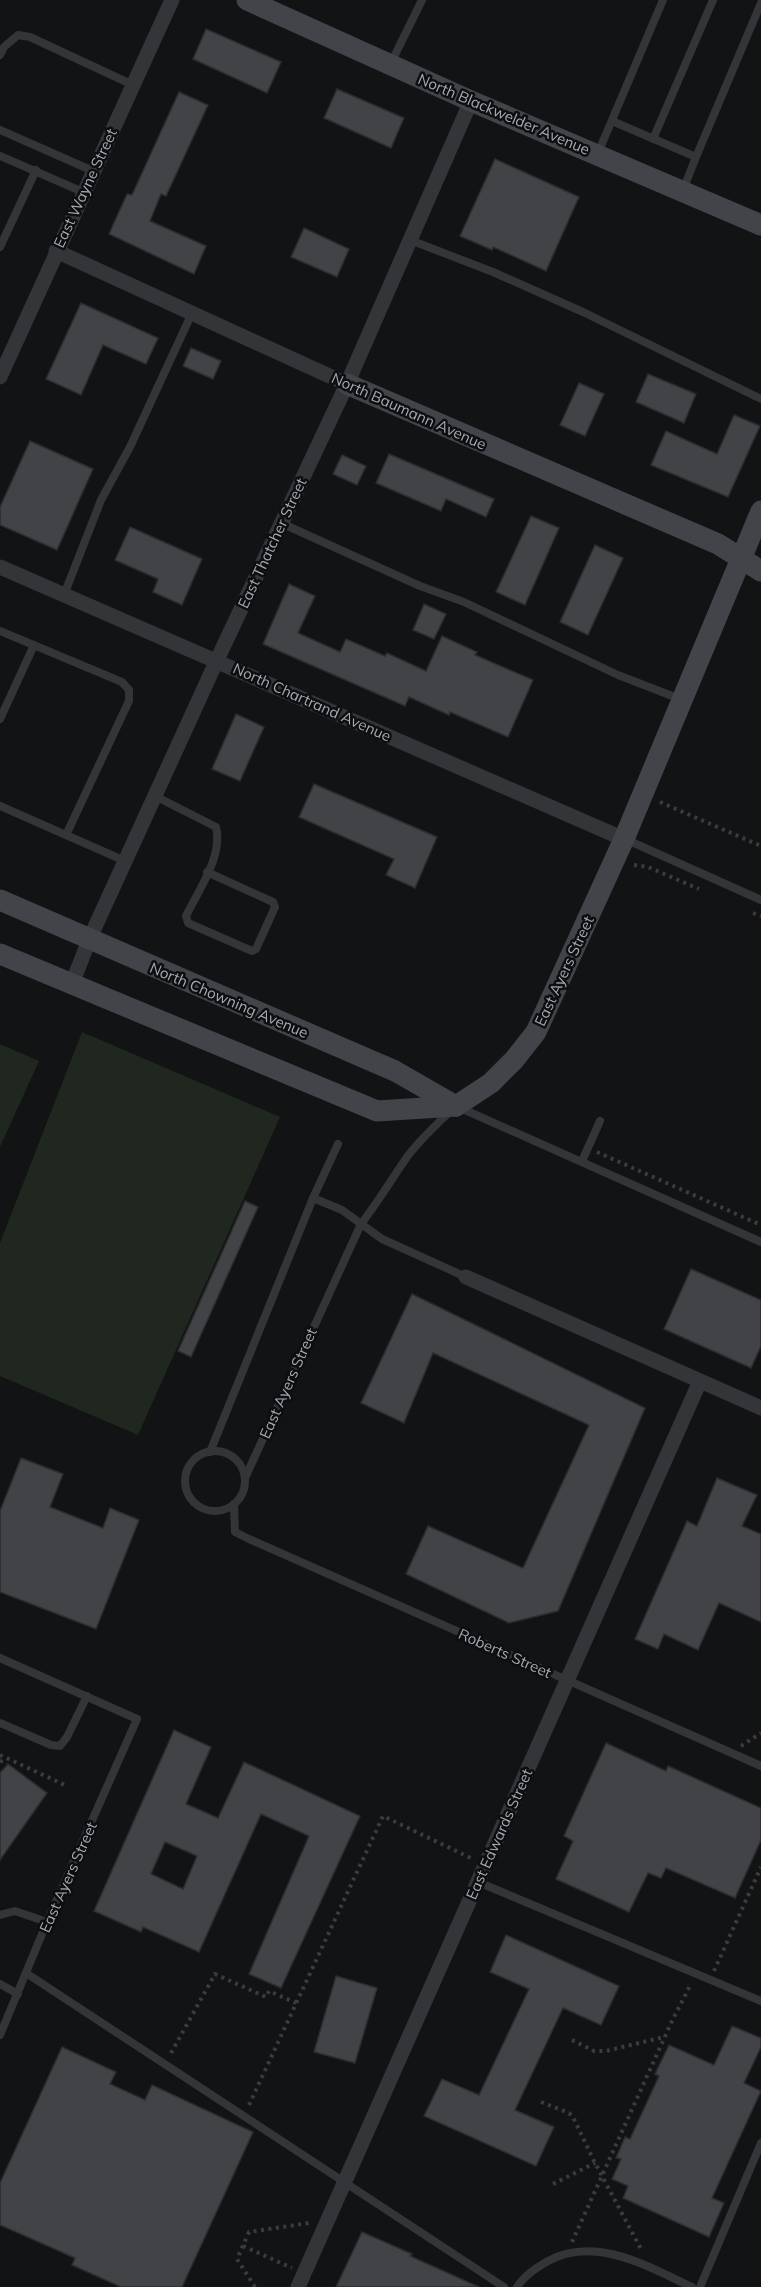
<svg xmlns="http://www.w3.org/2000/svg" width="761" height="2287" font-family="Mulish,sans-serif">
  <rect width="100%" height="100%" fill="#121314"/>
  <g fill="#1f271f">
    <polygon points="82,1032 280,1117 138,1435 0,1376 0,1243"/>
    <polygon points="0,1044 39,1061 0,1147"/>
  </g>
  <g fill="#414347" stroke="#2c2d30" stroke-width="1.5" fill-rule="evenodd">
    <polygon points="206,29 281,62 267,93 193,59"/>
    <polygon points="337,89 404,118 391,148 324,118"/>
    <polygon points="179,92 208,105 166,196 161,194 150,221 206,246 194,274 109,234 127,194 132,195"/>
    <polygon points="495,159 579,197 546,271 493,247 492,250 460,236"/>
    <polygon points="304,228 349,249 337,277 291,257"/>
    <polygon points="81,303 158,338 146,364 103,345 81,395 46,379"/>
    <polygon points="191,348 221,361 213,379 183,366"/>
    <polygon points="648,374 696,394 684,423 636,402"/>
    <polygon points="579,383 604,394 585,436 560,425"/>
    <polygon points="734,415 760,426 728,497 651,465 666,431 717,454"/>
    <polygon points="30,441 93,469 57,550 0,525 0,507"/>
    <polygon points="389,454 494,499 486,517 446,499 441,511 376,483"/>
    <polygon points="342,455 366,466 357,485 333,474"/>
    <polygon points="531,516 559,528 525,605 496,592"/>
    <polygon points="130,527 202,559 182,605 153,592 158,579 115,560"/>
    <polygon points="595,545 623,558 588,635 560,622"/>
    <polygon points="289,584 315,596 298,633 340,652 346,639 385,656 387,653 426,671 442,636 477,652 475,655 533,680 508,737 450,712 449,715 409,697 405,706 263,644"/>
    <polygon points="424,604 446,614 434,639 413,630"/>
    <polygon points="236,714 264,727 240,781 212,769"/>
    <polygon points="314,784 437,837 415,888 386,875 394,859 299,817"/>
    <polygon points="245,1201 258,1207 191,1357 178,1351"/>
    <polygon points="691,1269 761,1300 761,1346 751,1368 664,1329"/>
    <polygon points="412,1294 645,1408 558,1611 509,1623 406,1574 428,1526 523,1568 589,1425 433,1353 404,1423 361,1403"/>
    <polygon points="21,1458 63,1474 50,1507 103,1528 110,1508 139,1520 96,1629 0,1592 0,1511"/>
    <polygon points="717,1478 757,1495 742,1526 761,1534 761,1622 719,1603 698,1650 664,1634 658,1649 635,1639 687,1521 697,1526"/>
    <path d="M174 1730 211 1747 186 1804 218 1818 244 1762 360 1816 281 1988 249 1974 309 1836 261 1814 199 1952 143 1927 141 1932 94 1911ZM165 1842 197 1856 183 1889 151 1874Z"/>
    <polygon points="606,1743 666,1771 668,1766 761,1808 761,1840 735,1898 666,1868 661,1878 648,1873 629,1912 556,1879 573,1841 564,1836"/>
    <polygon points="8,1764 47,1793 0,1860 0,1773"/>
    <polygon points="506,1935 619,1986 601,2025 563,2008 515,2110 554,2127 536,2166 424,2116 442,2079 479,2095 529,1989 490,1972"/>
    <polygon points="336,1976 377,1988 355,2063 314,2052"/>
    <polygon points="732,2026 761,2038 761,2047 744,2083 761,2091 712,2198 724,2203 709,2237 623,2198 628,2186 612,2179 621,2159 616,2158 625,2137 630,2139 659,2076 655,2074 669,2045 714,2065"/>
    <polygon points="62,2047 116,2072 110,2084 145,2100 152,2085 253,2132 182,2287 121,2287 72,2265 75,2258 0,2225 0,2183"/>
    <polygon points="362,2232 412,2254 410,2256 479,2287 336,2287"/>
  </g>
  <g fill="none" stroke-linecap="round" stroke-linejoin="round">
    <g stroke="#3a3c40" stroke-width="4" stroke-dasharray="3 4.5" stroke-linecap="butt">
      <polyline points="660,802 761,846"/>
      <polyline points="634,865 648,867 699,889"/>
      <polyline points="753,913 761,916"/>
      <polyline points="597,1152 761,1225"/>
      <polyline points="741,1746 761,1733"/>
      <polyline points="0,1755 67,1786"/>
      <polyline points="0,1762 5,1758"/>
      <polyline points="714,1971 761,1867"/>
      <polyline points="572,2040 594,2051 606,2051 664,2037"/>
      <polyline points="171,2053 215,1974 266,1997 269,1991 296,2003"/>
      <polyline points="541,2102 569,2113 573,2117 593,2159 642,2251"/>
      <polyline points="249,2105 383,1816 473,1859"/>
      <polyline points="553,2184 595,2163"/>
      <polyline points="572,2242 672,2021 691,1984"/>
      <polyline points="243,2246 292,2268"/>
      <polyline points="255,2287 237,2259 249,2232 309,2223"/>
    </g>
    <g stroke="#343539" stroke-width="8">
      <polyline points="0,55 4,47 18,35 30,37 133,85"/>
      <polyline points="391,63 422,0"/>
      <polyline points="612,121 696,157 683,190"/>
      <polyline points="0,130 93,171"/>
      <polyline points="653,139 713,0"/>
      <polyline points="598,153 663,0"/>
      <polyline points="0,156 83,192"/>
      <polyline points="696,157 761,3"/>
      <polyline points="410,240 493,272 583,312 761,399"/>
      <polyline points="0,247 36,170"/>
      <polyline points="281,523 420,586 464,602 618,675 680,699"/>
      <polyline points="64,595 101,500 130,447 192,313"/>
      <polyline points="0,631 122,682 129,690 129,701 66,835"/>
      <polyline points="0,719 34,645"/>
      <path d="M155 796 216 827C223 857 199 889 186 916L188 923 252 951 256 949 275 907 273 902 207 872"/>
      <polyline points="0,806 125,861"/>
      <polyline points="625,839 761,900"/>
      <polyline points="582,1161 600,1121"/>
      <polyline points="313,1198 342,1210 382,1239 466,1277"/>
      <circle cx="215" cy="1481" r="30"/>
      <polyline points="210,1452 313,1198 338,1144"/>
      <path d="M245 1478 361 1224C378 1202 391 1180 407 1157 421 1138 439 1122 456 1106L761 1242"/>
      <polyline points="234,1504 235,1532 249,1539 761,1766"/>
      <polyline points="0,1658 137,1719 47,1922 0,2035"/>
      <polyline points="0,1723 51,1745 60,1746 67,1737 87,1696"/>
      <polyline points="478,1882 761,2001"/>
      <polyline points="0,1915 15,1911 47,1922"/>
      <polyline points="26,1973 504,2287"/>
      <polyline points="0,1984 18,1994"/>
      <path d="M517 2287C525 2275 536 2268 548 2261 596 2235 649 2267 692 2287"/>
      <polyline points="700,2287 761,2143"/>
    </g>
    <g stroke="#343539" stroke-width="15">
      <polyline points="56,251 347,384"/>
      <polyline points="0,377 172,0"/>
      <polyline points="0,567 624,839"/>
      <polyline points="72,984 89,940 217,660 347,384 471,101"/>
      <polyline points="466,1277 761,1408"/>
      <polyline points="298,2287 700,1381"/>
    </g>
    <g stroke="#424449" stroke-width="21">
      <polyline points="247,0 471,101 761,225"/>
      <polyline points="347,384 718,544 761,571"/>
      <polyline points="0,900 395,1071 456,1106"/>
      <polyline points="0,954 377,1111 456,1106"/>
      <polyline points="456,1106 491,1083 514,1060 536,1032 624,839 761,511"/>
    </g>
  </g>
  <g text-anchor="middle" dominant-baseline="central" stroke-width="5" stroke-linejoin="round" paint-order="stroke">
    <g font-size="15" fill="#a4abb4" stroke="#0d0e0f">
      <text transform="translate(504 114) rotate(23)">North Blackwelder Avenue</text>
      <text transform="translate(85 188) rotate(-65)">East Wayne Street</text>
      <text transform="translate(409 411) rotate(24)">North Baumann Avenue</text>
      <text transform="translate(272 543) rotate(-65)">East Thatcher Street</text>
      <text transform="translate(312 702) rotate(24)">North Chartrand Avenue</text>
      <text transform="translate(564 971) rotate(-65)">East Ayers Street</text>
      <text transform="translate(229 1000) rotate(23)">North Chowning Avenue</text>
      <text transform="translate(288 1383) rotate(-66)">East Ayers Street</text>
      <text transform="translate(505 1653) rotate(24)">Roberts Street</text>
      <text transform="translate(499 1834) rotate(-66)">East Edwards Street</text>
      <text transform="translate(68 1877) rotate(-66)">East Ayers Street</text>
    </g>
  </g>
</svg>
